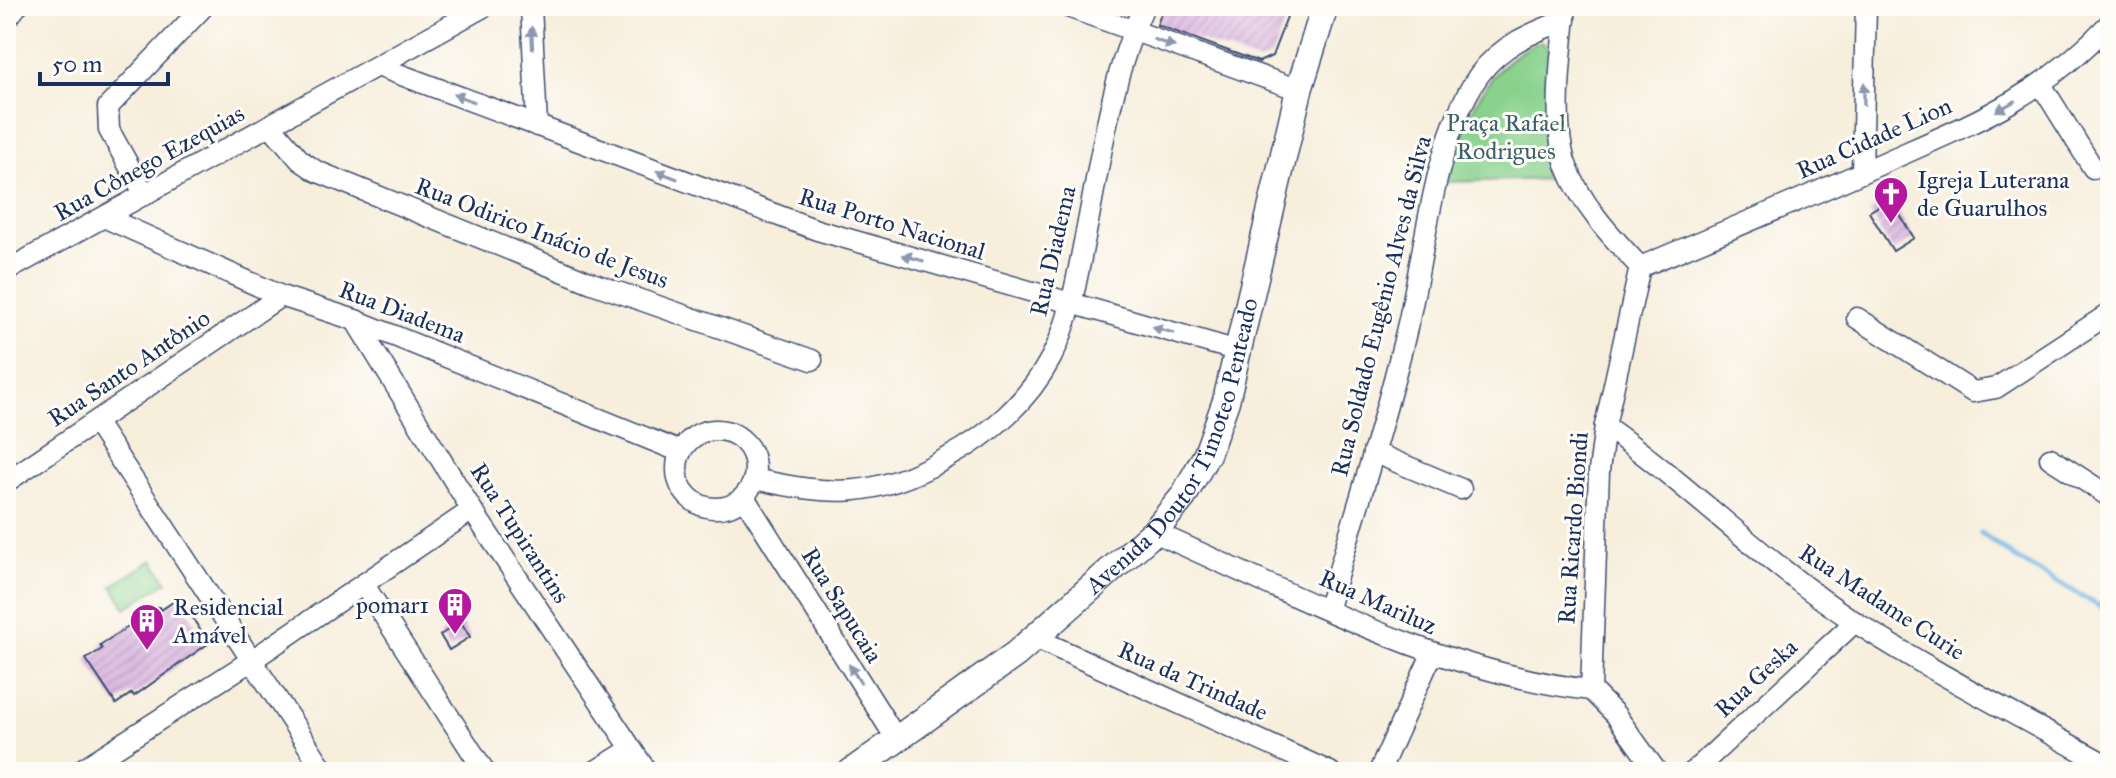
<svg xmlns="http://www.w3.org/2000/svg" width="2116" height="778" font-family="'IM FELL Great Primer',serif">
  <defs>
    <pattern id="building-hatch" width="6" height="6" patternUnits="userSpaceOnUse" patternTransform="scale(2)"><rect width="6" height="6" fill="#d8b2de"/><path d="M-1 1l2-2M0 6l6-6M5 7l2-2" fill="none" stroke="#b999c1"/></pattern>
  </defs>
  <rect width="100%" height="100%" fill="#fdfcf7"/>
  <filter id="ink" filterUnits="userSpaceOnUse"><feTurbulence type="fractalNoise" baseFrequency=".0125" numOctaves="2"/><feDisplacementMap in="SourceGraphic" scale="16" xChannelSelector="R" yChannelSelector="G"/><feConvolveMatrix kernelMatrix="1 2 1 2 8 2 1 2 1" color-interpolation-filters="sRGB"/></filter>
  <filter id="wash" filterUnits="userSpaceOnUse"><feTurbulence type="fractalNoise" baseFrequency=".006" numOctaves="4" result="noise"/><feDisplacementMap in="SourceGraphic" scale="32" xChannelSelector="R" yChannelSelector="G"/><feGaussianBlur stdDeviation="1.8" result="paint"/><feColorMatrix in="noise" values="0 0 0 0 0 0 0 0 0 0 0 0 0 0 0 0 0 1.4 0 .05"/><feComposite in="paint" operator="in"/></filter>
  <g filter="url(#wash)">
    <rect width="100%" height="100%" fill="#f7eedc"/>
    <g fill="#89d18d" stroke="#528076" stroke-width="2">
      <path d="M1542 41 1551 52 1549 142 1559 179 1447 182C1464 127 1482 62 1542 41Z"/>
      <polygon points="153,560 167,582 126,608 112,586"/>
    </g>
    <g fill="none" stroke-linecap="round" stroke-linejoin="round">
      <polyline stroke="#6eb3e4" stroke-width="5" points="1981,533 2018,560 2110,612"/>
    </g>
    <g id="blocks">
      <g fill="url(#building-hatch)">
        <polygon points="1164,6 1291,6 1272,56 1259,62 1157,25"/>
        <polygon points="1890,199 1914,238 1893,251 1869,212"/>
        <polygon points="179,598 209,643 134,696 132,693 116,704 86,659 102,649 100,645 159,607 161,610"/>
        <polygon points="461,622 470,637 449,650 440,635"/>
      </g>
    </g>
  </g>
  <g filter="url(#ink)">
    <use href="#blocks" fill-opacity="0" stroke="#3c4c71" stroke-width="2"/>
    <g fill="none" stroke-linecap="round" stroke-linejoin="round">
      <defs>
        <g id="minor">
          <polyline points="531,6 537,126"/>
          <polyline points="1065,6 1299,90"/>
          <path d="M1566 6C1562 50 1551 126 1567 167 1582 206 1612 237 1640 267"/>
          <polyline points="6,20 17,6"/>
          <polyline points="380,67 817,230 1238,351"/>
          <polyline points="2042,86 2093,168"/>
          <polyline points="270,125 300,160 316,171 592,283 812,360"/>
          <polyline points="1862,172 1866,6"/>
          <polyline points="145,195 109,130 108,107 204,6"/>
          <polyline points="106,218 281,296 355,320 681,452"/>
          <path d="M1640 267C1714 236 1789 205 1863 172 1961 127 2033 105 2110 23"/>
          <polyline points="1640,267 1605,426 1599,471 1591,690 1615,714 1657,772"/>
          <polyline points="6,271 485,6"/>
          <polyline points="1857,318 1973,392 1996,388 2110,313"/>
          <polyline points="355,320 472,510 647,772"/>
          <polyline points="96,423 325,772"/>
          <path d="M1605 426C1692 487 1766 564 1855 622 1937 675 2025 719 2110 767"/>
          <circle cx="716" cy="469" r="39"/>
          <polyline points="1373,452 1461,489"/>
          <polyline points="2050,458 2110,497"/>
          <path d="M754 479C833 496 874 499 947 458 990 435 1028 401 1051 358 1069 324 1076 284 1083 247 1100 166 1109 81 1144 6"/>
          <polyline points="6,482 281,296"/>
          <polyline points="744,497 897,740"/>
          <path d="M1154 532C1292 593 1439 673 1591 690"/>
          <polyline points="364,585 485,772"/>
          <path d="M1328 608C1354 516 1384 425 1406 332 1426 252 1432 143 1479 75 1501 45 1531 33 1565 20"/>
          <polyline points="1035,638 1330,772"/>
          <polyline points="78,772 252,660 472,510"/>
          <polyline points="594,772 631,749"/>
          <polyline points="1379,772 1432,654"/>
          <polyline points="1693,772 1855,622"/>
        </g>
        <g id="major">
          <path id="s1" d="M851 772 1016 654 1154 532 1183 497 1207 454 1226 401 1299 90 1325 6"/>
        </g>
      </defs>
      <use href="#minor" stroke="#3c4c71" stroke-width="23"/>
      <use href="#major" stroke="#3c4c71" stroke-width="29"/>
      <use href="#minor" stroke="#fff" stroke-width="20"/>
      <use href="#major" stroke="#fff" stroke-width="26"/>
    </g>
    <defs><path id="oneway-solid" d="M-6-.8H1V-3.2L6.5 0L1 3.2V.8H-6Z" transform="scale(2)"/></defs>
    <g fill="#8d97ae">
      <use href="#oneway-solid" transform="translate(532 38) rotate(-93)"/>
      <use href="#oneway-solid" transform="translate(1164 43) rotate(19)"/>
      <use href="#oneway-solid" transform="translate(1864 94) rotate(-89)"/>
      <use href="#oneway-solid" transform="translate(464 98) rotate(-159)"/>
      <use href="#oneway-solid" transform="translate(2006 106) rotate(152)"/>
      <use href="#oneway-solid" transform="translate(667 175) rotate(-159)"/>
      <use href="#oneway-solid" transform="translate(913 258) rotate(-164)"/>
      <use href="#oneway-solid" transform="translate(1163 330) rotate(-164)"/>
      <use href="#oneway-solid" transform="translate(855 674) rotate(-122)"/>
    </g>
  </g>
  <defs>
    <symbol id="church-pin" viewBox="-11 -11 22 30"><path d="M0 17L-7.5 6A9.5 9.5 0 1 1 7.5 6Z" fill="#b5179e" stroke="#fdfcf7"/><path d="M-1.2-6h2.4v3.5h3.3v2.4h-3.3V6h-2.4V-.1h-3.3v-2.4h3.3Z" fill="#fff"/></symbol>
    <symbol id="building-pin" viewBox="-11 -11 22 30"><path d="M0 17L-7.5 6A9.5 9.5 0 1 1 7.5 6Z" fill="#b5179e" stroke="#fdfcf7"/><path d="M-4-6H4V6H1V3H-1V6H-4ZM-2.5-4.3h1.7v1.8h-1.7ZM.8-4.3h1.7v1.8H.8ZM-2.5-1h1.7V.8h-1.7ZM.8-1h1.7V.8H.8Z" fill="#fff"/></symbol>
  </defs>
  <g fill-rule="evenodd">
    <use href="#church-pin" x="1871" y="174" width="40" height="54"/>
    <use href="#building-pin" x="435" y="585" width="40" height="54"/>
    <use href="#building-pin" x="127" y="601" width="40" height="54"/>
  </g>
  <g text-anchor="middle" dominant-baseline="central" stroke-width="6" stroke-linejoin="round" paint-order="stroke">
    <g font-size="24" fill="#3c606c" stroke="#fdfcf7">
      <text x="1506" y="123">Praça Rafael<tspan x="1506" dy="28">Rodrigues</tspan></text>
    </g>
    <g font-size="24" fill="#1b2f5e" stroke="#fdfcf7">
      <text transform="translate(1874 138) rotate(-24)">Rua Cidade Lion</text>
      <text transform="translate(149 163) rotate(-29)">Rua Cônego Ezequias</text>
      <text transform="translate(892 224) rotate(17)">Rua Porto Nacional</text>
      <text transform="translate(542 233) rotate(21)">Rua Odirico Inácio de Jesus</text>
      <text transform="translate(1053 251) rotate(-77)">Rua Diadema</text>
      <text transform="translate(1381 306) rotate(-76)">Rua Soldado Eugênio Alves da Silva</text>
      <text transform="translate(402 312) rotate(21)">Rua Diadema</text>
      <text transform="translate(129 368) rotate(-34)">Rua Santo Antônio</text>
      <text stroke="none"><textPath href="#s1" startOffset="472">Avenida Doutor Timoteo Penteado</textPath></text>
      <text transform="translate(1573 528) rotate(-86)">Rua Ricardo Biondi</text>
      <text transform="translate(520 533) rotate(57)">Rua Tupirantins</text>
      <text transform="translate(1378 602) rotate(24)">Rua Mariluz</text>
      <text transform="translate(1882 602) rotate(33)">Rua Madame Curie</text>
      <text transform="translate(842 605) rotate(58)">Rua Sapucaia</text>
      <text transform="translate(1756 678) rotate(-43)">Rua Geska</text>
      <text transform="translate(1193 681) rotate(24)">Rua da Trindade</text>
    </g>
    <g font-size="24" fill="#1b2f5e" stroke="#fdfcf7" text-anchor="start">
      <text x="1917" y="180">Igreja Luterana<tspan x="1917" dy="28">de Guarulhos</tspan></text>
      <text x="429" y="605" text-anchor="end">pomar1</text>
      <text x="173" y="607">Residencial<tspan x="173" dy="28">Amável</tspan></text>
    </g>
  </g>
  <rect width="2116" height="778" fill="none" stroke="#fdfcf7" stroke-width="32"/>
  <path d="M40 72v12h128v-12" fill="none" stroke="#1b2f5e" stroke-width="4"/>
  <text x="52" y="72" font-size="24" fill="#1b2f5e" stroke="#fdfcf7" stroke-width="6" paint-order="stroke">50 m</text>
</svg>
